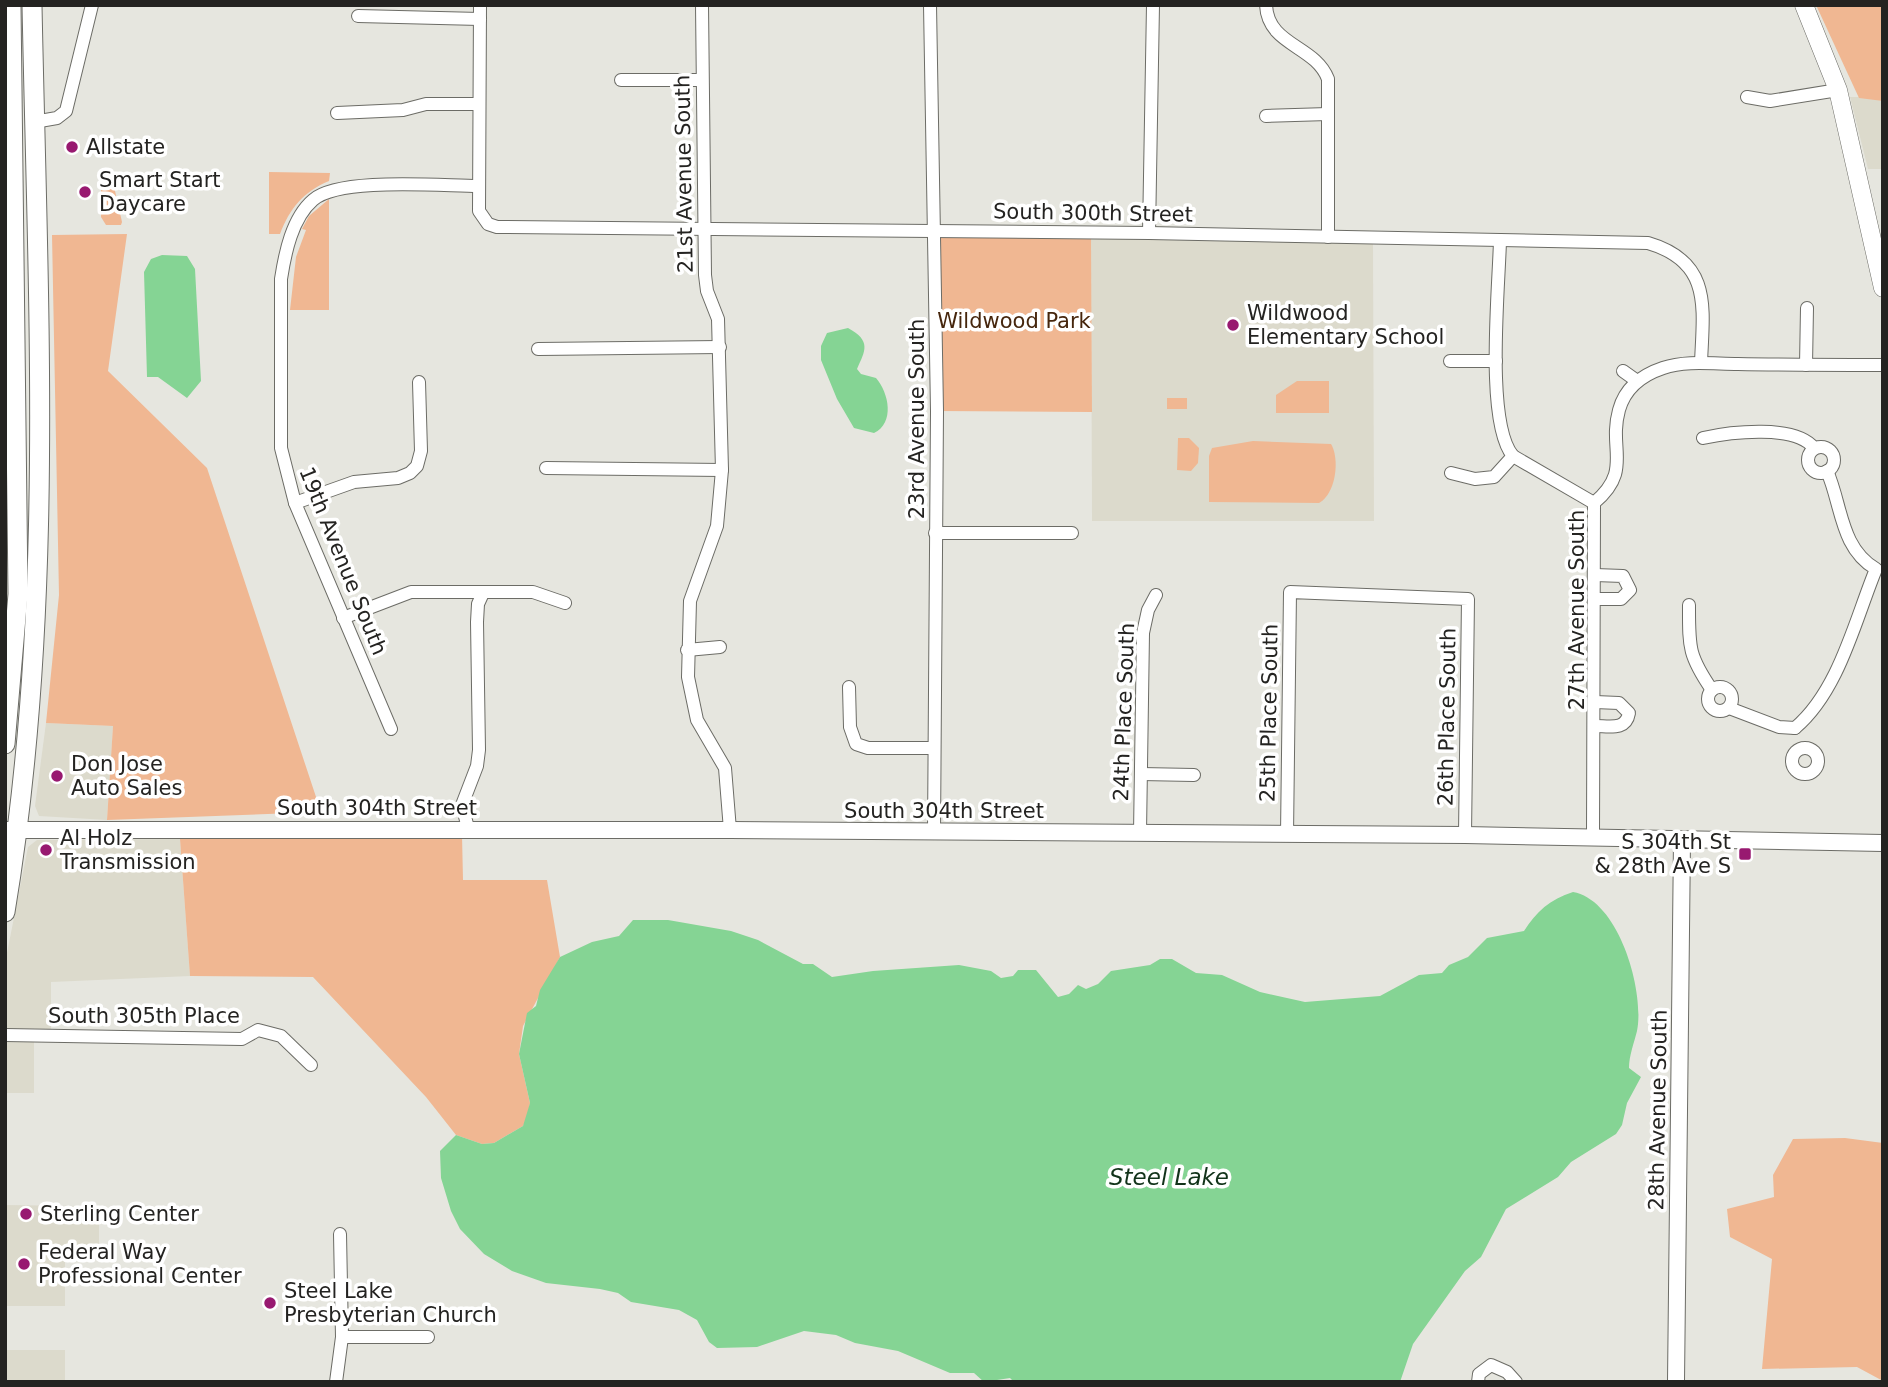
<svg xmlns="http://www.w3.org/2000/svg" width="1888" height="1387" font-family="'DejaVu Sans',sans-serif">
  <rect width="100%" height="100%" fill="#e6e6df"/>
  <g fill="#dcdacc">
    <polygon points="1850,97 1883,97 1883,169 1868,169"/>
    <polygon points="1091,233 1373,239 1374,521 1092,521"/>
    <polygon points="46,723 113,726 107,820 39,816 35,806"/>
    <polygon points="180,839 190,976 51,982 51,1036 34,1036 34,1093 5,1093 5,963 28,847 37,840"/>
    <polygon points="5,1205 80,1206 80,1213 99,1213 99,1250 65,1250 65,1306 5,1306"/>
    <rect x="5" y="1350" width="60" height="32"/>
  </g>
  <g fill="#f0b792">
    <polygon points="1816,5 1883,5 1883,101 1859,98"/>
    <path d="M269 172 330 173 329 181C303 192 290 208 280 234H269Z"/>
    <polygon points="113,182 122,222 121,225 106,225 101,217 101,186"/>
    <polygon points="329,199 329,310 290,310 296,257 306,230 302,229 309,216"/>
    <polygon points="936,230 1091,233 1092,412 937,411"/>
    <polygon points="127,234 108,371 207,468 321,812 107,820 113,726 46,723 59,595 52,235"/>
    <polygon points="1297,381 1329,381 1329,413 1276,413 1276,395"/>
    <rect x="1167" y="398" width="20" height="11"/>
    <polygon points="1178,438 1189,438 1199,448 1198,463 1191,471 1177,470"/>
    <path d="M1253 441 1331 444C1340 459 1336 494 1319 503L1209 502V456L1212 448Z"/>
    <polygon points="462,835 463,880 547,880 560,957 523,1026 519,1054 530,1103 528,1116 523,1126 494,1143 482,1144 456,1135 426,1097 313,977 190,976 180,839"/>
    <polygon points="1845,1138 1883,1143 1883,1381 1857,1367 1762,1369 1772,1259 1730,1237 1727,1209 1774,1197 1773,1175 1793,1139"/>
  </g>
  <g fill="#85d494">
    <polygon points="162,255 187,256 195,269 201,381 187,398 158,377 147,377 144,272 151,259"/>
    <path d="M848 328C872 341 865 351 857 369L861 374 876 378C889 393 895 423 874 433L854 428 837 399 821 360V346L827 333Z"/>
    <path d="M1573 892C1619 900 1645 991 1637 1031 1634 1043 1629 1056 1629 1068L1641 1077 1627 1103 1622 1125 1616 1134 1571 1162 1558 1177 1506 1209 1481 1257 1465 1271 1413 1344 1400 1382H1014L1010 1378 984 1382 974 1373H950L898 1351 855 1343 836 1335 804 1331 757 1347 717 1348 709 1342 697 1320 679 1310 631 1302 618 1293 600 1289 546 1283 512 1271 484 1254 460 1229 451 1211 441 1178 440 1151 456 1135 482 1144 494 1143 523 1126 530 1103 519 1054 527 1013 536 1006 540 990 560 957 592 942 619 936 633 920H668L731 931 758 940 803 964H813L832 977 873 971 959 965 991 971 1001 978 1013 976 1018 970H1036L1058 997 1069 994 1078 985 1086 989 1098 984 1111 971 1150 965 1160 959H1172L1196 973 1222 975 1260 992 1305 1002 1380 996 1419 975 1442 973 1449 965 1468 957 1487 938 1524 931C1536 912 1550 899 1573 892Z"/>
  </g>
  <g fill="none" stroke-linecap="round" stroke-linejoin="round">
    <defs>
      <g id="minor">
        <path d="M480 5 479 211 488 224 497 227 1149 233 1648 243C1713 262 1703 309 1701 363"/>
        <polyline points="702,5 705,275 707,291 718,319 722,470 717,526 690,601 688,677 697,720 725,768 730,830"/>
        <polyline points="930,5 937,411 934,833"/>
        <path d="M1266 5C1268 46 1315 45 1328 79V237"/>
        <polyline points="358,16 480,19"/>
        <polyline points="621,80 701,80"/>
        <polyline points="1747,97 1770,101 1838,90"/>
        <polyline points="337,113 403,110 426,104 478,104"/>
        <polyline points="1266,116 1328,114"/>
        <polyline points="34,122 57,118 66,111 92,5"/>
        <polyline points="1149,233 1153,5"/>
        <path d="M1500 240C1499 287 1485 423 1513 456"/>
        <polyline points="538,349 720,347"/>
        <polyline points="1450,361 1496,361"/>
        <polyline points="1806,365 1807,308"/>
        <polyline points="1623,371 1637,381"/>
        <path d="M1703 438C1730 432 1795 424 1814 448"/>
        <circle cx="1821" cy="460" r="13"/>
        <polyline points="546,468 722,470"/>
        <polyline points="1451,473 1475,479 1494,477 1513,456 1594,503"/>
        <polyline points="295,503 354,482 398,478 410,473 417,466 421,451 419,382"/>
        <polyline points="935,533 1072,533"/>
        <polyline points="1595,575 1623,576 1630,590 1621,599 1596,599"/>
        <path d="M1689 605C1689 647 1688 655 1712 690"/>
        <polyline points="343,618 411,592 533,592 565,603"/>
        <polyline points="687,650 720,647"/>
        <circle cx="1720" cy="699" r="12"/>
        <polyline points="849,687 850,727 856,744 868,748 934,748"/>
        <polyline points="1729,708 1779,727 1795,728"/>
        <path d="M1595 726C1609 726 1626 731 1629 713L1619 703 1595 702"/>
        <path d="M1795 728C1839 691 1855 620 1876 569 1840 548 1842 505 1827 471"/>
        <path d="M391 729 295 503 281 448V279C285 253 292 218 313 200 339 177 441 186 478 186"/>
        <circle cx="1805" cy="761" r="13"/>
        <polyline points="1141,774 1194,775"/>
        <polyline points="468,828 462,805 477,766 479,750 477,622 478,604 483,593"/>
        <polyline points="1140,833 1143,633 1148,610 1156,595"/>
        <polyline points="1287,835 1290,592 1468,599 1465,835"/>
        <path d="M1593 837 1594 503C1633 470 1608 450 1619 410 1625 388 1642 375 1663 368 1686 360 1714 364 1738 364 1786 365 1834 365 1883 365"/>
        <polyline points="5,1035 242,1039 258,1030 281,1036 311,1065"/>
        <polyline points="342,1337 428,1337"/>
        <polyline points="336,1382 342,1337 340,1234"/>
        <polyline points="1478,1382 1479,1374 1491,1365 1507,1372 1516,1382"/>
      </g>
      <g id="tertiary">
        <polyline points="5,830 730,830 1465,835 1883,843"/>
        <polyline points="1676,1382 1682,840"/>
      </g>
      <polyline id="secondary" points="1804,5 1838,90 1883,288"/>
      <g id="primary">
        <polyline points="5,744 18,594 11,5"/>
        <path d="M5 912C55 612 38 308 32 5"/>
      </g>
    </defs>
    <use href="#minor" stroke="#6c6c66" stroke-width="14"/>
    <use href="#tertiary" stroke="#6c6c66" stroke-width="18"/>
    <use href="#secondary" stroke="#6c6c66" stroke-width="19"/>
    <use href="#primary" stroke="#6c6c66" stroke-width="21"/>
    <use href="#minor" stroke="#fff" stroke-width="12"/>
    <use href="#tertiary" stroke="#fff" stroke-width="16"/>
    <use href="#secondary" stroke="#fff" stroke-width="18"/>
    <use href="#primary" stroke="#fff" stroke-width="19"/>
  </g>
  <g fill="#981970" stroke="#fff" stroke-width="2.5">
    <circle cx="72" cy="147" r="7"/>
    <circle cx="85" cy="192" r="7"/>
    <circle cx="1233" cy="325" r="7"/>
    <circle cx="57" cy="776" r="7"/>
    <circle cx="46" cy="850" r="7"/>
    <rect x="1738" y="847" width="14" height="14" rx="3.5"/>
    <circle cx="26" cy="1214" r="7"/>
    <circle cx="24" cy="1264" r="7"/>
    <circle cx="270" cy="1303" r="7"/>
  </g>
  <g text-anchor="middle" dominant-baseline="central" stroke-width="7" stroke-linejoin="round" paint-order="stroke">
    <g font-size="21" fill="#242321" stroke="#fff" text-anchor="start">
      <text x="86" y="147">Allstate</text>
      <text x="99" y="180">Smart Start<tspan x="99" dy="24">Daycare</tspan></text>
      <text x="1247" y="313">Wildwood<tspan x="1247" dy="24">Elementary School</tspan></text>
      <text x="71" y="764">Don Jose<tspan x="71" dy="24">Auto Sales</tspan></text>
      <text x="60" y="838">Al Holz<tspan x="60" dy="24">Transmission</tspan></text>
      <text x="1731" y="842" text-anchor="end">S 304th St<tspan x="1731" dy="24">&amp; 28th Ave S</tspan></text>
      <text x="40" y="1214">Sterling Center</text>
      <text x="38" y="1252">Federal Way<tspan x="38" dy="24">Professional Center</tspan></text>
      <text x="284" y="1291">Steel Lake<tspan x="284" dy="24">Presbyterian Church</tspan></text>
    </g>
    <g font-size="21" fill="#242321" stroke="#fff">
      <text transform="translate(684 174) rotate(-91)">21st Avenue South</text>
      <text transform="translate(1093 213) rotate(1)">South 300th Street</text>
      <text transform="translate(917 419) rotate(-90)">23rd Avenue South</text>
      <text transform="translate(343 561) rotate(68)">19th Avenue South</text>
      <text transform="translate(1577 610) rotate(-90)">27th Avenue South</text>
      <text transform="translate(1124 712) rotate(-88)">24th Place South</text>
      <text transform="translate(1269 713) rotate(-89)">25th Place South</text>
      <text transform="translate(1447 717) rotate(-89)">26th Place South</text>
      <text x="377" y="808">South 304th Street</text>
      <text x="944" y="811">South 304th Street</text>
      <text x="144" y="1016">South 305th Place</text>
      <text transform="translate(1658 1110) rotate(-89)">28th Avenue South</text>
    </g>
    <g font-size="21" fill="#46260d" stroke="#fff">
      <text x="1014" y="321">Wildwood Park</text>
    </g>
    <g font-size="23" font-style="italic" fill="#12331a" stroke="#fff">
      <text x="1169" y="1177">Steel Lake</text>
    </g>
  </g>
  <rect width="1888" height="1387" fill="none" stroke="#242321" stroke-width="14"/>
</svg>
